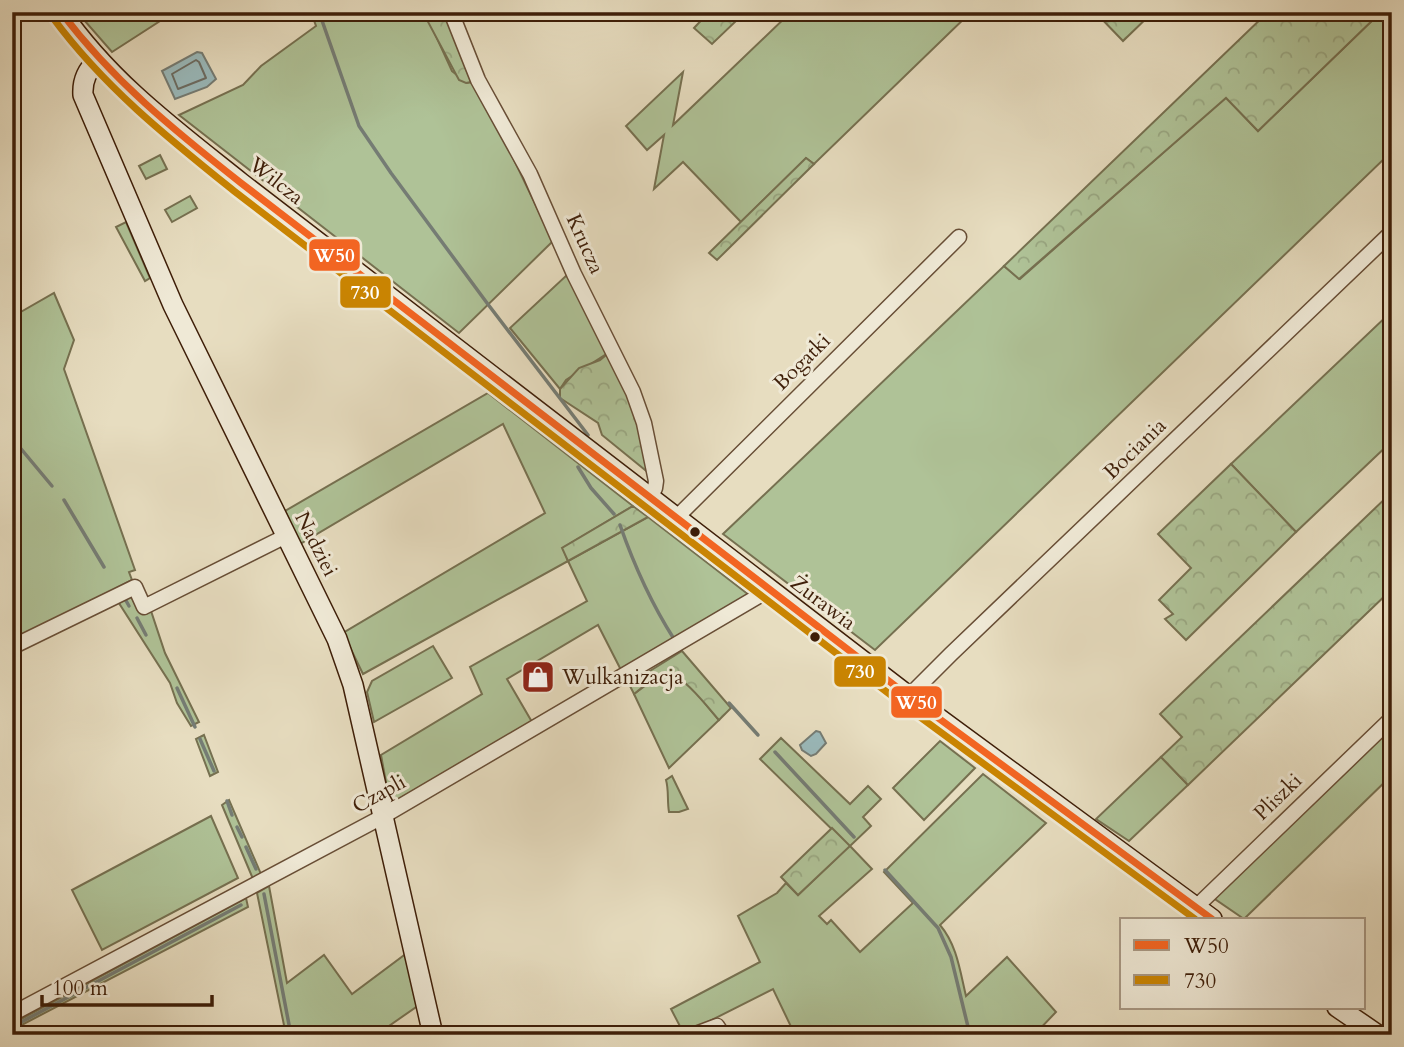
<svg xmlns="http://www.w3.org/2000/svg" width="1404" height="1047" font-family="Cardo,serif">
  <defs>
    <pattern id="forest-crowns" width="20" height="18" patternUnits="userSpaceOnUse" patternTransform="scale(1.75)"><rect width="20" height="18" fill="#afc297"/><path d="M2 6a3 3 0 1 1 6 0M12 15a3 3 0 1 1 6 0" fill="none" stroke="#98a681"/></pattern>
  </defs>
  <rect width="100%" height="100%" fill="#e7ddc0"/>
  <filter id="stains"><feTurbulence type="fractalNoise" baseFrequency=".00286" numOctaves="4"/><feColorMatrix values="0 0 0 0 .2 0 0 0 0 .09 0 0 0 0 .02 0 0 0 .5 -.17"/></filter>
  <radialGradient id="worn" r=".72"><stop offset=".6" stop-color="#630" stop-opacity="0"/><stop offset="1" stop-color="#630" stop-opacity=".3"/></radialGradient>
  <g fill="#afc297" stroke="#767050" stroke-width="2">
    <polygon points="77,12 174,12 112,52"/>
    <polygon points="311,12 425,12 452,71 467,83 476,81 553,241 459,333 179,115 243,85 261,66 316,26"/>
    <polygon points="791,12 971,12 814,164 806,158 741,222 683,162 654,189 664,135 647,150 626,126 683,72 673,125"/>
    <polygon points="1381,12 1392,12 1392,158 1388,155 875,650 723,534 1004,266 1020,279 1226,97 1258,131"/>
    <polygon points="160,155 167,169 146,179 139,166"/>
    <polygon points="190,196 197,208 172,222 165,210"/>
    <polygon points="126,222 150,278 145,281 116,227"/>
    <polygon points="568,274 611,351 566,380 560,389 510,328"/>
    <polygon points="54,293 74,340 64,369 135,570 129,572 132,580 22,638 12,624 12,317"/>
    <polygon points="1392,311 1392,441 1296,532 1231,464"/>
    <polygon points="488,393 633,506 563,548 568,561 648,517 749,595 621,670 598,625 507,679 532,722 390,804 381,755 482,694 470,667 587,601 568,561 363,674 343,633 545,513 503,424 300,544 285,511"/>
    <polygon points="131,596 140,613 150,608 165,653 199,722 191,726 177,703 170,683 117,600"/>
    <polygon points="433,646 452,678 374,722 367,692 372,681"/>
    <path d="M667 673C688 677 705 705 719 720L669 768 634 694 657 677Z"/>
    <polygon points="1392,724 1392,775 1244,919 1212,897"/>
    <polygon points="204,735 218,772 210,776 196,739"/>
    <path d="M781 738 850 804 868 786 881 799 863 817 871 826 850 846 872 869 819 916 827 924 831 920 860 952 913 903 884 872 983 774 1046 823 940 925C957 945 960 971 966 996L1007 957 1056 1012 1034 1035H795L773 989 684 1034 671 1009 760 962 738 916 777 893 786 883 798 895 849 846 760 759Z"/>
    <polygon points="940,741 975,768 924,820 893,788"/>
    <polygon points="1161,757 1188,785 1129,841 1096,819"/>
    <path d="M672 776 688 809 679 812H669C667 801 669 790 666 780Z"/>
    <polygon points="229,800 261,874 253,879 222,805"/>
    <polygon points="211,816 238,878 102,950 72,890"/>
    <polygon points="269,886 287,983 324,955 352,994 407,953 419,1005 376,1035 286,1035 257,893"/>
    <polygon points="246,898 248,907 12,1030 12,1024"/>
  </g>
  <g fill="url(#forest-crowns)" stroke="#767050" stroke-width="2">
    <polygon points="425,12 447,12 476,81 466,83 459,80 427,20"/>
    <polygon points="709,12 726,15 736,21 712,44 694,28"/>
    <polygon points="1095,12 1153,12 1123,41"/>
    <polygon points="1268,12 1381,12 1258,131 1226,98 1019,279 1004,266"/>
    <polygon points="806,158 814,164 717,260 709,253"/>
    <polygon points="611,351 641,427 650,474 602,435 598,423 560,398 560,389 579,368 600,360"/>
    <polygon points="1231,464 1296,532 1186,640 1165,619 1173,614 1159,600 1191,568 1158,534"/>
    <polygon points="1392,492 1392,589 1188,785 1161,757 1182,737 1160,714"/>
    <polygon points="633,506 648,517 568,561 562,548"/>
    <path d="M682 651 731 708 719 720C710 710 680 671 666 673 655 675 643 687 634 694L629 684Z"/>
    <polygon points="832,828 850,846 798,895 781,877"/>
  </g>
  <g fill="#9ababc" stroke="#757c74" stroke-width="2">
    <polygon points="197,52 202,53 216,79 207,87 175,99 162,71"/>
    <polygon points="816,731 820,732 826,743 816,754 811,756 802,750 800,745"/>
  </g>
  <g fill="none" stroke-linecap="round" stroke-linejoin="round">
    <polygon stroke="#6c6c62" stroke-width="2" points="196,60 199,62 206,78 178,89 172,74"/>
    <g stroke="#757c74" stroke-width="3.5">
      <polyline points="319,12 359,126 391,173 487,303 588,435"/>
      <polyline points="12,438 52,486"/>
      <polyline points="578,467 591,488 614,514"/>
      <polyline points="64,500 104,567"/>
      <path d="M620 525C634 565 651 603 674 639"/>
      <polyline points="124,597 129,606"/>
      <polyline points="137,618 146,635"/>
      <polyline points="177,688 195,727"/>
      <polyline points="729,703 758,735"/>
      <polyline points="200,739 214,771"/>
      <polyline points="775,752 854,837"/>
      <polyline points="227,801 232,815"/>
      <polyline points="237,827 242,837"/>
      <polyline points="246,847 256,869"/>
      <polyline points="885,870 938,928 951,957 970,1035"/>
      <polyline points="264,894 291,1035"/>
      <polyline points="12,1027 241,905"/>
    </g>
    <defs>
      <g id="street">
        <polyline points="451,12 478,80 530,174 574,274 633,392 644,423 656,481 655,488 650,498"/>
        <polyline points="676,518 959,237"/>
        <polyline points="12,647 135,587 144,607 286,536"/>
        <polyline points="911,698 917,688 951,654 1392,232"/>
        <polyline points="1195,908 1392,718"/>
        <polyline points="12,1014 382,817 769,590"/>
        <polyline points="693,1035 717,1026 723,1035"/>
      </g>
      <g id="secondary">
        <path d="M61 12C109 82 176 131 241 183L911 698 1212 919"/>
        <path d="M98 59C88 70 82 79 83 95L173 305 337 639 353 685 433 1035"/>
        <polyline points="1337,1007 1378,1035"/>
      </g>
    </defs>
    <use href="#street" stroke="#684e36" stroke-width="17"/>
    <use href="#secondary" stroke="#3e1e08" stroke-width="22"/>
    <use href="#street" stroke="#efe9d6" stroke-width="14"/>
    <use href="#secondary" stroke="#efe9d6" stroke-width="19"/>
    <defs>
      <path id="bus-1" d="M61 12C112 80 175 131 241 183L911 698 1212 919"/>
      <path id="bus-2" d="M53 18C104 87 168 138 234 191L905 706 1195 919"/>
    </defs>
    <use href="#bus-1" stroke="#efe9d6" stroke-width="12"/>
    <use href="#bus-2" stroke="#efe9d6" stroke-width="12"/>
    <use href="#bus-1" stroke="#f26522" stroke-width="7"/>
    <use href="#bus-2" stroke="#c98402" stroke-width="7"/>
  </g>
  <defs>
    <symbol id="shop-square" viewBox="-11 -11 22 22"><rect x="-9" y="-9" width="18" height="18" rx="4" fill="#8f2418" stroke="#efe9d6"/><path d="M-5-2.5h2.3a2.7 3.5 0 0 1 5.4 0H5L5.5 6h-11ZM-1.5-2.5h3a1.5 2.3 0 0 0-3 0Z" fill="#fff"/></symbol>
  </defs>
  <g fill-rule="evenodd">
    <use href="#shop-square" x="519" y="658" width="38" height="38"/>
  </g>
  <g fill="#3e1e08" stroke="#efe9d6" stroke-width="2.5">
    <circle cx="695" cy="532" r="6"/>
    <circle cx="815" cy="637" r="6"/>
  </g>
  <g text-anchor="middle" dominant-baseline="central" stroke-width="6" stroke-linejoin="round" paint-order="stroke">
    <g font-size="21" fill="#3e1e08" stroke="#efe9d6">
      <text transform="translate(276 181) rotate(38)">Wilcza</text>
      <text transform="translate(585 244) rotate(66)">Krucza</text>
      <text transform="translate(802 362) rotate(-45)">Bogatki</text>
      <text transform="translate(1135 449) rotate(-44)">Bociania</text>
      <text transform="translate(316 544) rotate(63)">Nadziei</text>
      <text transform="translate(823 603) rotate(37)">Żurawia</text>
      <text transform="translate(379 794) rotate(-29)">Czapli</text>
      <text transform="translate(1278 797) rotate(-44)">Pliszki</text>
    </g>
    <g font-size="21" fill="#3e1e08" stroke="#efe9d6" text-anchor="start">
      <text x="562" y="677">Wulkanizacja</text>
    </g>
  </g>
  <g stroke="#efe9d6" stroke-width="2.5">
    <rect x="308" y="238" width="53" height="34" rx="7" fill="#f26522"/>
    <rect x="339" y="275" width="53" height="34" rx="7" fill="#c98402"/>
    <rect x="833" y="655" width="54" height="33" rx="7" fill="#c98402"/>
    <rect x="890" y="685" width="53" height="34" rx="7" fill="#f26522"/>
  </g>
  <g font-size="19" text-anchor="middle" font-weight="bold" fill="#fff">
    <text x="334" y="262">W50</text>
    <text x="365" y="299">730</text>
    <text x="860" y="678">730</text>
    <text x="916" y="709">W50</text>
  </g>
  <rect width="1404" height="1047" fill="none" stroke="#e7ddc0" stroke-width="42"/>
  <rect x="14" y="14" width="1376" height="1019" fill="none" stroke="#3e1e08" stroke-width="3.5"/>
  <rect x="21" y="21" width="1362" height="1005" fill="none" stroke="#3e1e08" stroke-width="2"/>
  <rect x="1120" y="918" width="245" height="91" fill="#efe9d6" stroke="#a89884" stroke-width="2"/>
  <rect x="1134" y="940" width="35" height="10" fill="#f26522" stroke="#a89884" stroke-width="2"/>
  <text x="1184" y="953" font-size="21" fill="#3e1e08">W50</text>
  <rect x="1134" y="975" width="35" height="10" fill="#c98402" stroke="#a89884" stroke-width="2"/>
  <text x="1184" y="988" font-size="21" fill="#3e1e08">730</text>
  <path d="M42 995v10h170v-10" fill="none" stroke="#3e1e08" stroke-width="3.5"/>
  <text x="52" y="995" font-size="21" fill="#3e1e08" stroke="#efe9d6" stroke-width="5" paint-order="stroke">100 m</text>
  <rect width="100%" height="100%" filter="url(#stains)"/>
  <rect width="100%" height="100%" fill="url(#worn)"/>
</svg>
